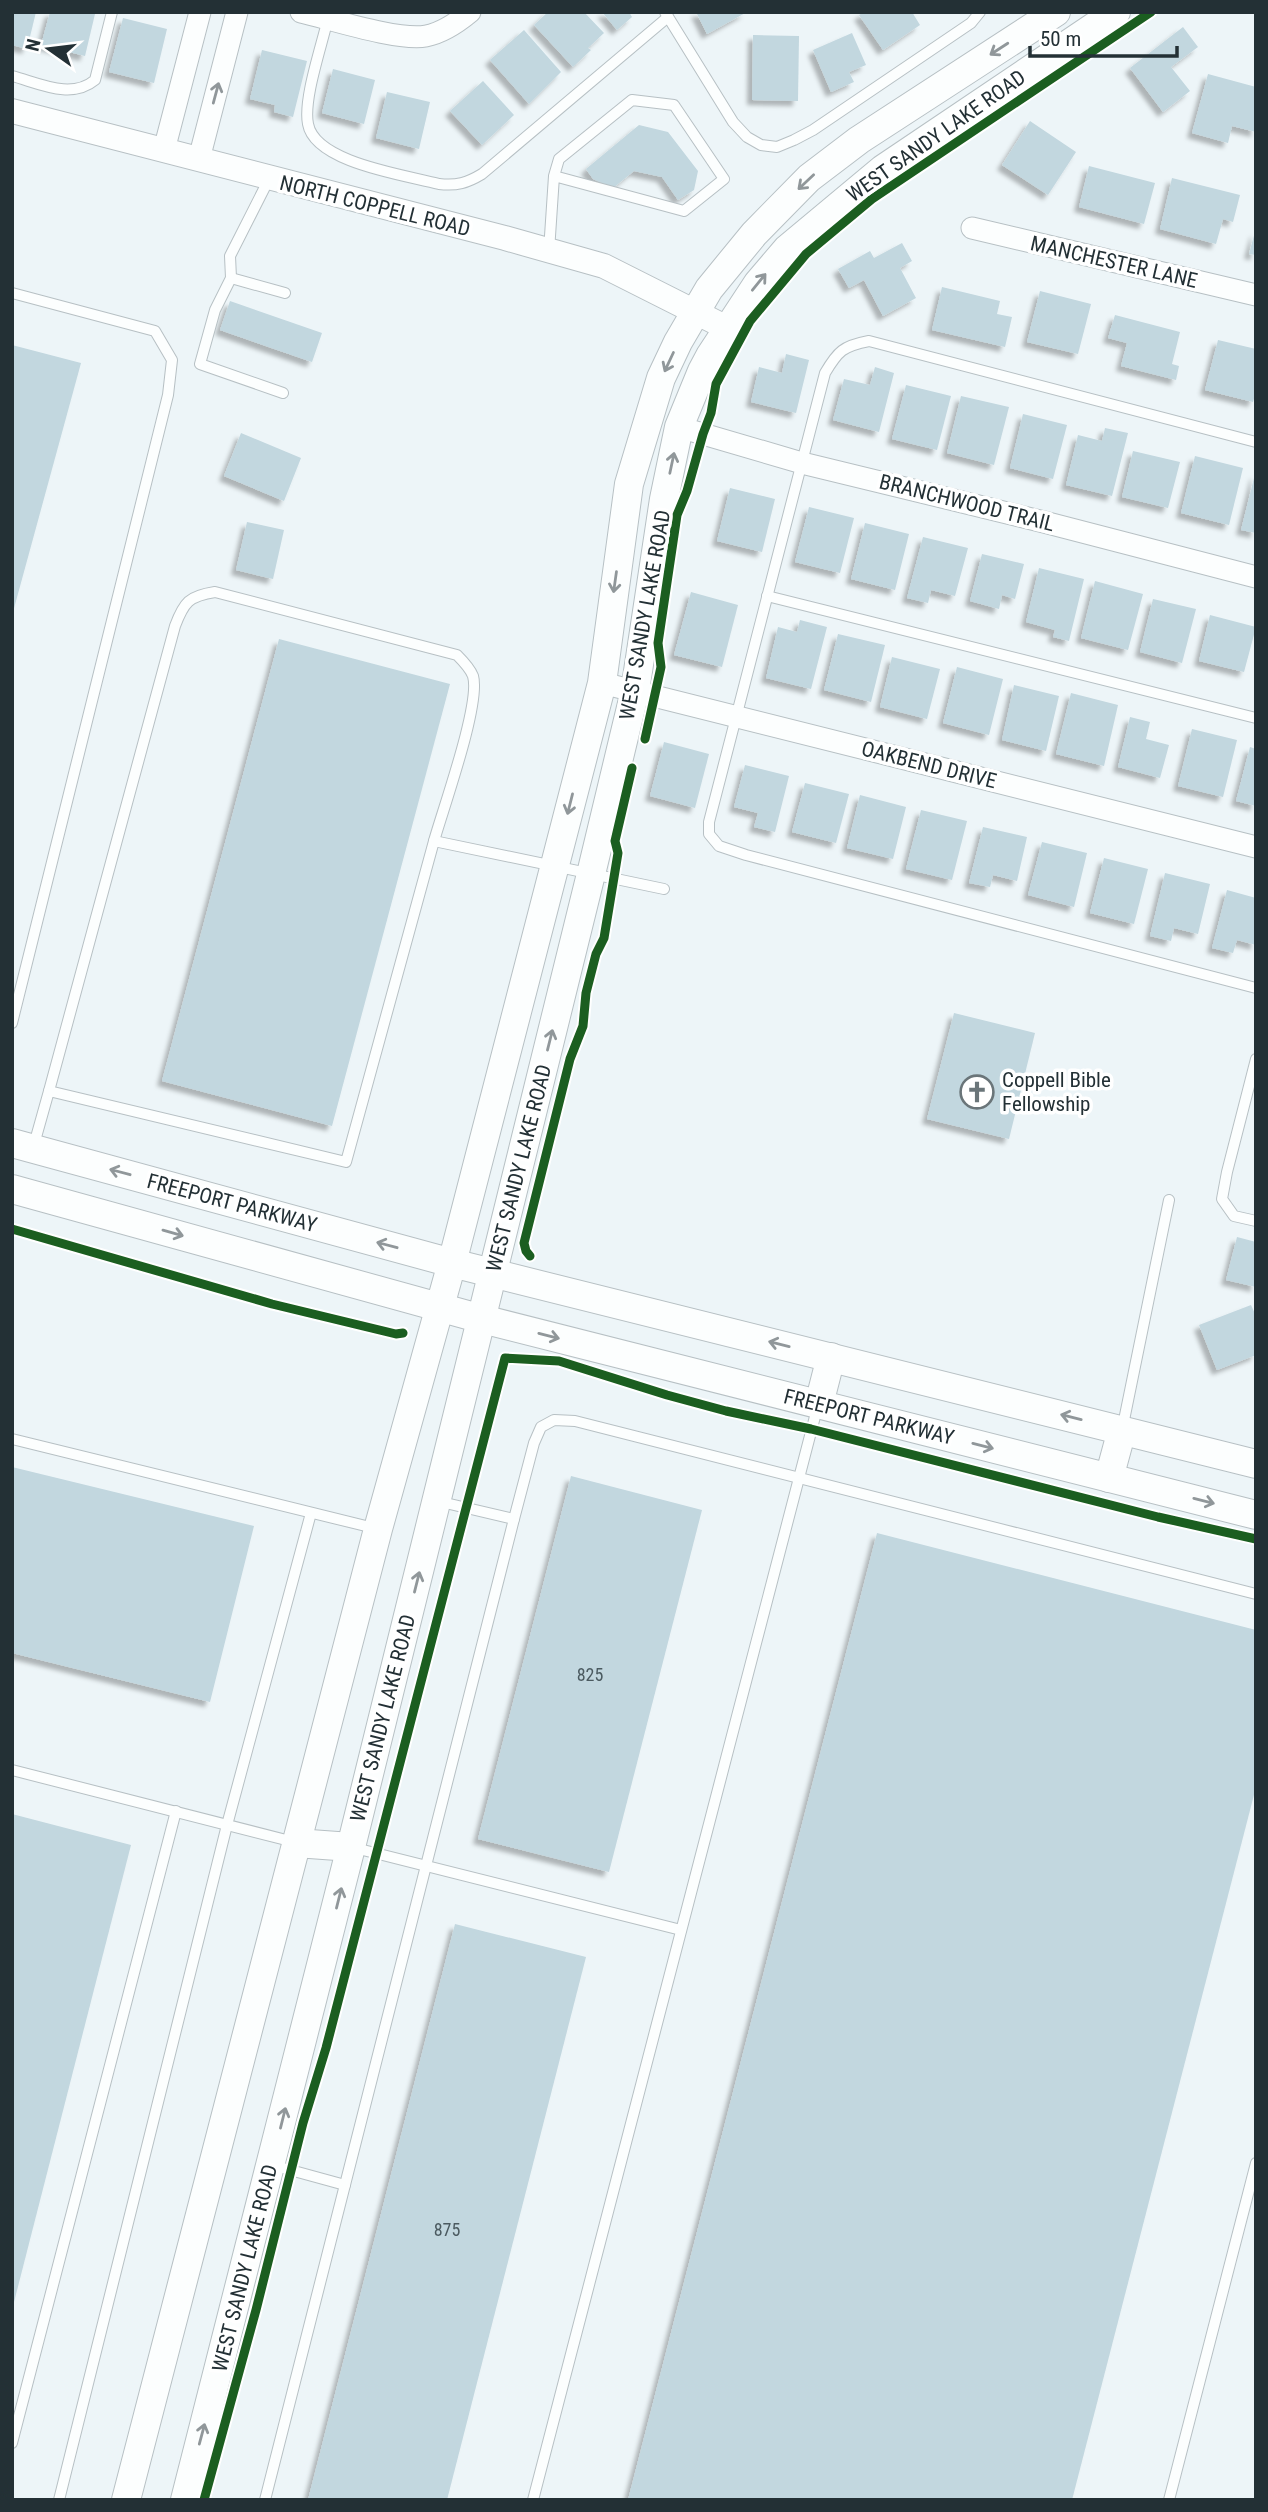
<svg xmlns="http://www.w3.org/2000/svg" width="1268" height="2512" font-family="'Roboto Condensed',sans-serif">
  <defs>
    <filter id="shadow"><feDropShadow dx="-5" dy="5" stdDeviation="2" flood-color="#0004"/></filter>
  </defs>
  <rect width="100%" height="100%" fill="#edf5f8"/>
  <g fill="#c2d7df" filter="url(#shadow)">
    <polygon points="12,12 36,12 27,49 12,45"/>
    <polygon points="50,12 95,14 85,56 41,45"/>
    <polygon points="548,12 584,12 604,33 588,48 591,50 573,67 534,25"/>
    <polygon points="602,12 629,12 632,17 617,30"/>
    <polygon points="696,12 747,12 707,34"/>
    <polygon points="864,12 912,12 920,25 883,50 859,15"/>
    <polygon points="123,18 167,29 154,83 109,72"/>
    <polygon points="1183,27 1198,47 1171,67 1190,91 1163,112 1130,68"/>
    <polygon points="524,30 561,72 529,104 490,60"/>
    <polygon points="852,33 866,65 849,72 854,82 831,92 813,50"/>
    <polygon points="753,35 799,36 798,101 752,100"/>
    <polygon points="262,50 307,61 293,117 274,112 275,105 250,99"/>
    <polygon points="333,69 375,80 364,124 322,113"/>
    <polygon points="1208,74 1256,87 1256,132 1232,126 1228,143 1192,133"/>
    <polygon points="483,81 514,115 482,145 450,111"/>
    <polygon points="387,92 430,102 419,149 376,138"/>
    <polygon points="1030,121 1076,152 1048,195 1002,165"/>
    <polygon points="639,125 668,132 698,171 694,190 678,200 662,177 634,171 613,188 593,179 586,169"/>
    <polygon points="1089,166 1155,183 1144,224 1079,207"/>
    <polygon points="1172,178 1240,195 1233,222 1223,219 1216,244 1160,229"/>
    <polygon points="1255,232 1256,232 1256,255 1249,254"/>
    <polygon points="902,243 912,261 900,268 916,298 883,316 864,280 849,288 838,269 870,251 874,258"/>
    <polygon points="942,287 1000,301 997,314 1012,317 1005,347 932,330"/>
    <polygon points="1040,291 1091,304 1078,354 1027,342"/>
    <polygon points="230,301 322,333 312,362 220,330"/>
    <polygon points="1115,315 1180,332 1172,364 1179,366 1176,380 1121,366 1127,343 1108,338"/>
    <polygon points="1218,340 1256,349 1256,392 1253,402 1205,390"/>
    <polygon points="12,345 81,363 13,612 12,612"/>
    <polygon points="786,354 809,360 796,413 751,402 759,367 782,373"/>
    <polygon points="875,367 894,373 879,432 833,420 844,379 870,385"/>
    <polygon points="906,385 951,396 937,450 892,439"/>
    <polygon points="961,396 1009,407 994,465 947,453"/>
    <polygon points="1023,414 1067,425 1053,479 1010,468"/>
    <polygon points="1105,428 1128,433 1112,496 1066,485 1078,435 1102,441"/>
    <polygon points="241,433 301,458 284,501 224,476"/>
    <polygon points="1133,451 1180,462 1168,508 1122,497"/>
    <polygon points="1195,456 1243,468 1229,525 1181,513"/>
    <polygon points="1255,474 1256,474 1256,533 1241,530"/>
    <polygon points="730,488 775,499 762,552 717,541"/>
    <polygon points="809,507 854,518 840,573 795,562"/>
    <polygon points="247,522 284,530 273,579 236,570"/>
    <polygon points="865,523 909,534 895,590 851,579"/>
    <polygon points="923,537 968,548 955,596 931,590 928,603 907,598"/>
    <polygon points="982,554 1024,564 1015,599 1002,595 999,609 970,601"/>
    <polygon points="1039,568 1084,579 1069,641 1053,637 1055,630 1026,622"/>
    <polygon points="1095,581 1143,594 1128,650 1081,638"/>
    <polygon points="691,592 738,605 722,667 674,655"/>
    <polygon points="1153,599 1196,609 1182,663 1140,652"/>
    <polygon points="1210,615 1256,627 1244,672 1199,661"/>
    <polygon points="800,620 827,627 811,689 766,678 778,627 797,632"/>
    <polygon points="838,634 885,645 871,702 824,690"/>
    <polygon points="279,639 450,684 332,1126 162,1081"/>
    <polygon points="892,657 940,669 927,719 880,707"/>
    <polygon points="957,667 1003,679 989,735 943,723"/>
    <polygon points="1014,685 1059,696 1046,751 1002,740"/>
    <polygon points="1071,693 1118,705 1104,766 1056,754"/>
    <polygon points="1130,717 1150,722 1146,739 1169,745 1160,778 1118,767"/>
    <polygon points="1192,729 1237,740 1223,797 1178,786"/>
    <polygon points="664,742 709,754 695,808 650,796"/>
    <polygon points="1250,747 1256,749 1256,806 1236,801"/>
    <polygon points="745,765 789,776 775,832 754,827 758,813 734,807"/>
    <polygon points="805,783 849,794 836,843 792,832"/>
    <polygon points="860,795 906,807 893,859 847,848"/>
    <polygon points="921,810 967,821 952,880 906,869"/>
    <polygon points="983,827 1027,837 1017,881 993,875 990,887 969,883"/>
    <polygon points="1042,842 1087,853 1074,907 1028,895"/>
    <polygon points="1104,858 1148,869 1134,924 1090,913"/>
    <polygon points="1165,873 1210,884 1198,934 1174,928 1171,941 1150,936"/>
    <polygon points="1227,890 1256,898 1256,945 1237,940 1233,953 1212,948"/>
    <polygon points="954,1013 1035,1033 1009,1139 927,1119"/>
    <polygon points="1237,1237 1256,1242 1256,1287 1226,1280"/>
    <polygon points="1251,1305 1256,1316 1256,1355 1217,1370 1199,1325"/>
    <polygon points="12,1467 254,1526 210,1702 12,1653"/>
    <polygon points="571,1476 702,1510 609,1872 478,1839"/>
    <polygon points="877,1533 1256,1630 1256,1787 1072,2500 628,2500"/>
    <polygon points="12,1814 131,1845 13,2306 12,2306"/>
    <polygon points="455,1924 586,1957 447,2500 308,2500"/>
  </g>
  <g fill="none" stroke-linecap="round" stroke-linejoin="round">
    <defs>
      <g id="service">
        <polyline points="665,12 733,122 747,137 761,145 777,147 794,140 813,130 971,23 980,12"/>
        <path d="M328 18C322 45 303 99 308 124 315 163 406 175 439 184 457 186 467 183 482 174L668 17"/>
        <path d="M12 76C39 83 71 100 95 80L112 12"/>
        <polyline points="269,179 230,256 231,278 215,310 200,364 283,393"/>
        <polyline points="549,251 554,176 559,159 632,100 674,105 724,179 684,211 554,176"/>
        <polyline points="231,278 285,293"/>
        <polyline points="12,293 155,331 172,360 168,395 12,1023"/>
        <path d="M1256 442 869 341C843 346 838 351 825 373L709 822V834L719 846 746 855 1256 988"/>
        <polyline points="767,596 1256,718"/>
        <polyline points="1256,1059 1227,1172 1222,1199 1234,1216 1256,1221"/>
        <path d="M49 1091 175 626C184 602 189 596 215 592L457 655C463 661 470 668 473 676 481 703 443 809 434 841"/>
        <polyline points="33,1148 49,1091 346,1162 434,841 664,889"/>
        <polyline points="1122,1430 1169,1200"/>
        <polyline points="12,1439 378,1529"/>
        <polyline points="437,1501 514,1519"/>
        <polyline points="12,1770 294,1842"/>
        <polyline points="351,1847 681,1930"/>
        <polyline points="272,2165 345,2185"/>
        <polyline points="12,2443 176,1811"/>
        <polyline points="59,2500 227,1825 311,1513"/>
        <polyline points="265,2500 514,1519 534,1443 541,1427 554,1420 575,1421 1256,1594"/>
        <polyline points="533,2500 818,1405"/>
        <polyline points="1169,2500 1256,2163"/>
      </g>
      <g id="minor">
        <path d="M301 12C331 19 398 41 426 36 441 33 458 22 470 12"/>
        <polyline points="164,150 200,12"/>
        <polyline points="199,159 237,12"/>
        <polyline points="972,228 1256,295"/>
        <polyline points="679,427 802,463 1044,522 1256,577"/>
        <polyline points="602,683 1256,847"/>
      </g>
      <polyline id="tertiary" points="12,111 505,238 604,266 727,328"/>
      <g id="secondary">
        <polyline points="12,1143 452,1263 1256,1464"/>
        <polyline points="12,1189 482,1319 1256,1515"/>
        <polyline points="819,1404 831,1357"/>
        <polyline points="1109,1478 1122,1430"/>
        <polyline points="296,1843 351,1847"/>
        <polyline points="126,2500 378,1529 452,1263 602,683 629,484 661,378 678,342 709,289 754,234 809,178 859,140 1056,12"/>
        <polyline points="185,2500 351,1847 591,874 635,691 664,499 679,427 702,371 710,356 758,283 787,249 883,169 1116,12"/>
      </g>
    </defs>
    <use href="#service" stroke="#b7c0c4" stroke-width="12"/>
    <use href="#minor" stroke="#b7c0c4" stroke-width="23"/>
    <use href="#tertiary" stroke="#b7c0c4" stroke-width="26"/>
    <use href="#secondary" stroke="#b7c0c4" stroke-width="30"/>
    <use href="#service" stroke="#fcfefe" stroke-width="10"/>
    <use href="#minor" stroke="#fcfefe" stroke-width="21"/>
    <use href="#tertiary" stroke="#fcfefe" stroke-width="24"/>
    <use href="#secondary" stroke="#fcfefe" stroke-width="28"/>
    <defs>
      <g id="cycleway">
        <polyline points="645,739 661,667 658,643 677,515 687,491 703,434 711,413 716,384 750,321 806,254 872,199 1151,12"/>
        <polyline points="12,1229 272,1304 396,1334 403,1333"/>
        <polyline points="530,1256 526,1251 524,1243 570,1059 583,1026 586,993 596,954 604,938 618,853 615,841 632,768"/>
        <polyline points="204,2500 256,2310 303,2123 326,2048 505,1358 559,1361 667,1395 726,1411 811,1429 1158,1517 1256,1539"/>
      </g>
    </defs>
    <use href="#cycleway" stroke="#fff" stroke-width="13"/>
    <use href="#cycleway" stroke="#1b5e20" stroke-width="9"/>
  </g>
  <defs><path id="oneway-shaft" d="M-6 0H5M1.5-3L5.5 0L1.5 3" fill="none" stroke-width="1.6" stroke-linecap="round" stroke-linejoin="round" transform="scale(1.75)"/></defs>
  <g stroke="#90979a">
    <use href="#oneway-shaft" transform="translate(999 49) rotate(147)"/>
    <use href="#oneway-shaft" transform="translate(216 93) rotate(-75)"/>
    <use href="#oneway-shaft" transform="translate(806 182) rotate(137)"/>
    <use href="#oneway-shaft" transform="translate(759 282) rotate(-51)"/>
    <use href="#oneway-shaft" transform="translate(669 362) rotate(115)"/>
    <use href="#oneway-shaft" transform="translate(672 463) rotate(-78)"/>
    <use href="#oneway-shaft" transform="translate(615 582) rotate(98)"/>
    <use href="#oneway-shaft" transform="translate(570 804) rotate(104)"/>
    <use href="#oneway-shaft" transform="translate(550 1040) rotate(-76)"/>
    <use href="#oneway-shaft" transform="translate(120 1172) rotate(-165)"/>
    <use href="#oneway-shaft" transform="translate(173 1233) rotate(16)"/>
    <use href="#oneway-shaft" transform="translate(387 1245) rotate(-165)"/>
    <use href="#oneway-shaft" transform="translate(549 1336) rotate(14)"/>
    <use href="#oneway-shaft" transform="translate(779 1344) rotate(-166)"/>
    <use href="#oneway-shaft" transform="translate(1071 1417) rotate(-166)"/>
    <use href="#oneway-shaft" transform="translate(983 1446) rotate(14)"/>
    <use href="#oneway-shaft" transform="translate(1204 1501) rotate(14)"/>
    <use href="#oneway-shaft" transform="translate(417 1582) rotate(-76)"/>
    <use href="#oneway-shaft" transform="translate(339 1898) rotate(-76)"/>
    <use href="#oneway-shaft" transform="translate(283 2118) rotate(-76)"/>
    <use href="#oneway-shaft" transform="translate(202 2434) rotate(-75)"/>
  </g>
  <defs>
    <symbol id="church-ring" viewBox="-11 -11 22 22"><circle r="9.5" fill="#fff" stroke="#6a7579" stroke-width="1.5"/><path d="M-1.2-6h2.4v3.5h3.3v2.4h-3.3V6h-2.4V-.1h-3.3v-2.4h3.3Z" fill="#6a7579"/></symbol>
  </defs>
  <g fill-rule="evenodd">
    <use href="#church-ring" x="958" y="1073" width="38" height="38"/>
  </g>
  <g text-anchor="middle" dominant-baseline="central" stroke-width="7" stroke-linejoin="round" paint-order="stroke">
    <g font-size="18" fill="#4b5a60">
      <text x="590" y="1674">825</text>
      <text x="447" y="2229">875</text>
    </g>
    <g font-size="21" fill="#233035" stroke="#fff">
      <text transform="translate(936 136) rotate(-35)">WEST SANDY LAKE ROAD</text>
      <text transform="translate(375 206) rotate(14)">NORTH COPPELL ROAD</text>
      <text transform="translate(1114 262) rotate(13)">MANCHESTER LANE</text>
      <text transform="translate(967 503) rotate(14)">BRANCHWOOD TRAIL</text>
      <text transform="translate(645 615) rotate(-80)">WEST SANDY LAKE ROAD</text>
      <text transform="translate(929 765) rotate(14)">OAKBEND DRIVE</text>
      <text transform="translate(519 1168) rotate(-76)">WEST SANDY LAKE ROAD</text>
      <text transform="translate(232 1203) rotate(15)">FREEPORT PARKWAY</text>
      <text transform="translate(869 1417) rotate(14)">FREEPORT PARKWAY</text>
      <text transform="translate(383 1718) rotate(-76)">WEST SANDY LAKE ROAD</text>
      <text transform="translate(245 2268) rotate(-76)">WEST SANDY LAKE ROAD</text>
    </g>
    <g font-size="21" fill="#233035" stroke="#fff" text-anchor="start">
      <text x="1002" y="1080">Coppell Bible<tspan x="1002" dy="24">Fellowship</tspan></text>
    </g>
  </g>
  <rect width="1268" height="2512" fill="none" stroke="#233035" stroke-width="28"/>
  <g transform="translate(49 49) rotate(284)" stroke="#ffffff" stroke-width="5" paint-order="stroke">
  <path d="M0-5L12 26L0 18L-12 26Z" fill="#233035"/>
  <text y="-10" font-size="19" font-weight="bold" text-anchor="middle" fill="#233035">N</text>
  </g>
  <path d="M1030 46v10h147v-10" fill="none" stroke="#233035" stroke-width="3.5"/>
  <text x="1040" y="46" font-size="21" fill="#233035" stroke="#ffffff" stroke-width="5" paint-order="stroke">50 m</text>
</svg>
